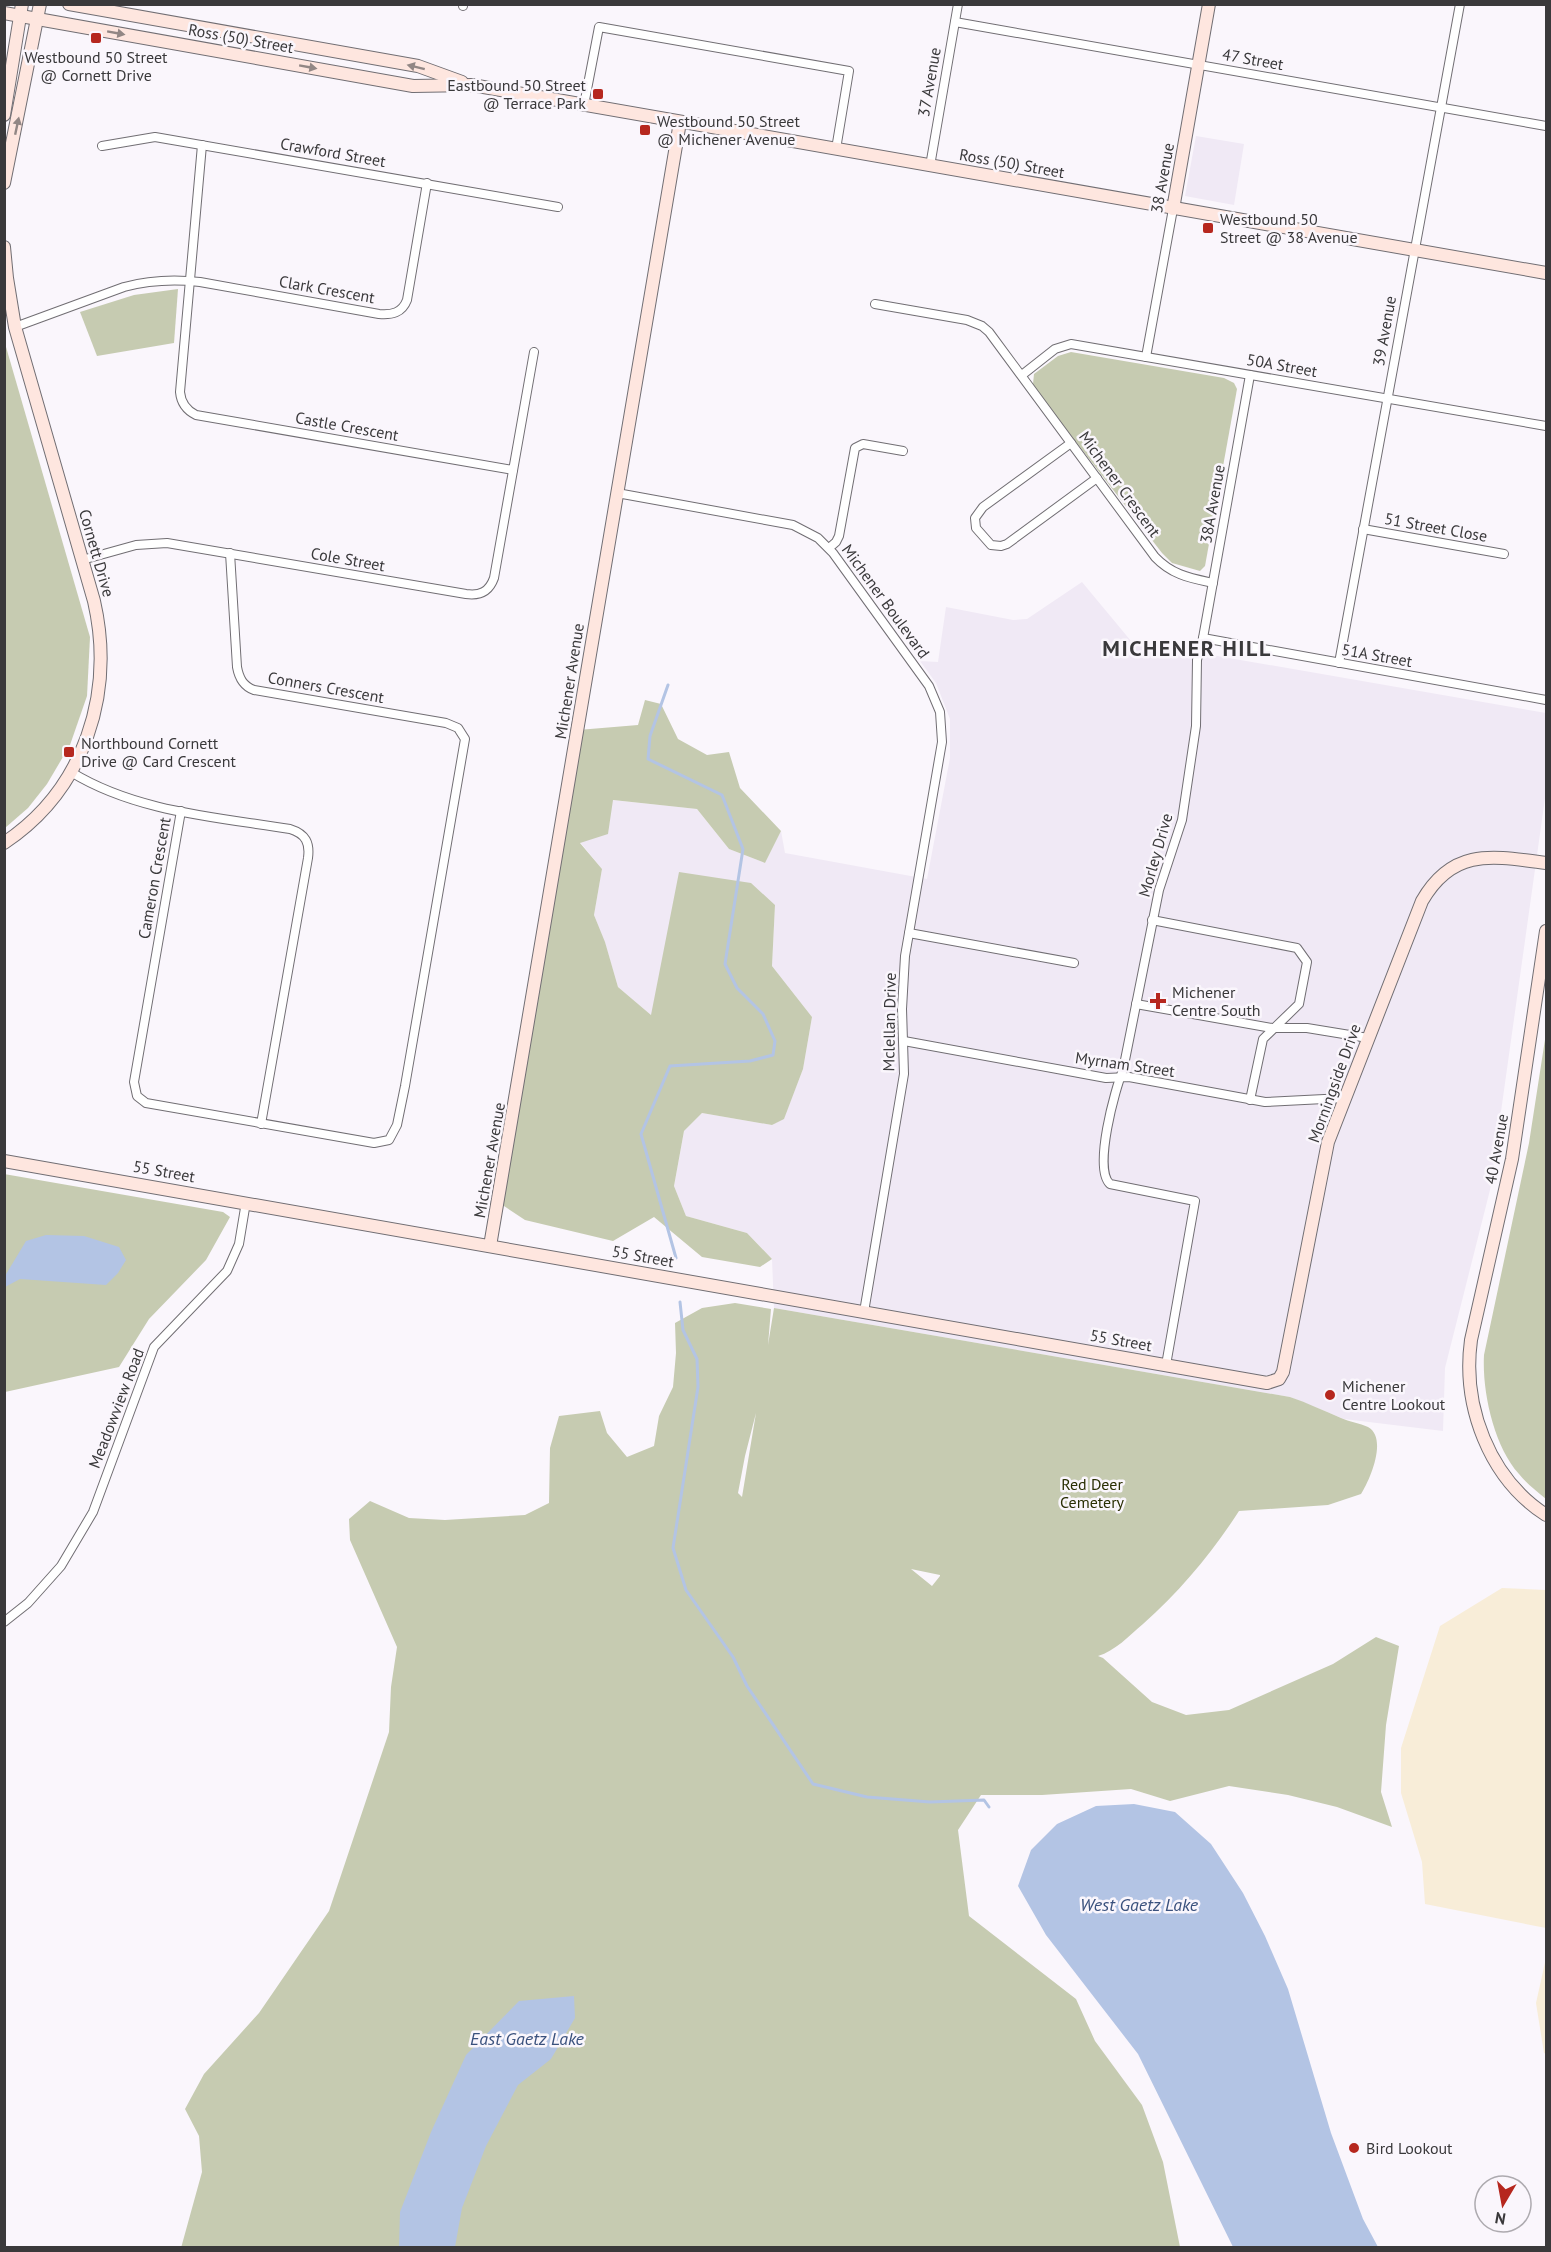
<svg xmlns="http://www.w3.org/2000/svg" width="1551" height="2252" font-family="'PT Sans',sans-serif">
  <rect width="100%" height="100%" fill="#faf6fc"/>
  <g fill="#f0e9f5">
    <polygon points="1196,136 1244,144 1234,205 1185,196"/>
    <polygon points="1082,582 1131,641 1546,713 1546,791 1490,1190 1445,1368 1443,1431 1344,1419 1290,1397 774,1308 772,1259 747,1233 686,1216 674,1186 684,1131 702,1113 772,1125 784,1118 803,1069 812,1017 772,966 775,905 651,1015 618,987 605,943 594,915 602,869 580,842 608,833 612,800 697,809 729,849 765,863 781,831 785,853 927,879 950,758 950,719 936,683 920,661 938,662 946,607 1013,620 1027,619"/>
  </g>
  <g fill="#f8edd8">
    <polygon points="1502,1588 1546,1590 1546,1928 1425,1904 1422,1862 1401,1793 1401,1748 1440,1626"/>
    <polygon points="1546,1958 1546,2054 1544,2053 1536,2003"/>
  </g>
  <g fill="#c6cbb1" fill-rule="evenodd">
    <polygon points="178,289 174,343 97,356 80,312 134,295"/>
    <polygon points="4,340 90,637 87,696 70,745 47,784 28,808 5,828"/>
    <polygon points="1071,352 1224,378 1234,383 1237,389 1205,566 1200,571 1172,563 1162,553 1035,389 1033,384 1034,374 1058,356"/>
    <polygon points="645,700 661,704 678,739 707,755 729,752 740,788 781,831 765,863 729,849 697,809 613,800 608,834 580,843 602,869 594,915 605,942 618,987 651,1015 679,872 751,883 775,905 772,966 812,1017 803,1069 784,1119 772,1125 702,1113 684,1131 674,1186 686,1216 747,1233 772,1259 760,1267 702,1257 654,1217 613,1241 525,1220 498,1202 578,730 638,725"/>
    <path d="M1546 1033V1499C1537 1491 1527 1484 1519 1474 1494 1446 1482 1392 1484 1355L1529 1143Z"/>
    <polygon points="4,1174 223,1212 230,1217 206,1260 149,1319 119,1367 5,1392"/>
    <path d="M735 1303 771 1309 768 1345 774 1308 1290 1397C1308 1403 1324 1411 1341 1418 1349 1422 1360 1423 1368 1427 1388 1438 1370 1480 1361 1494L1328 1505 1239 1511C1212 1553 1181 1590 1143 1624 1129 1636 1115 1651 1098 1656L1103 1658 1152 1702 1186 1715 1229 1710 1333 1664 1376 1637 1399 1646 1386 1725 1381 1792 1392 1827 1337 1807 1288 1795 1229 1786 1170 1801 1131 1789 1042 1795H981L958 1830 969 1916 1076 1999 1095 2041 1142 2105 1163 2162 1180 2247 181 2248 202 2172 199 2136 185 2109 204 2074 259 2013 329 1911 389 1732 391 1687 397 1647 350 1540 349 1519 370 1501 409 1518 445 1520 525 1515 549 1503 550 1448 559 1416 600 1411 607 1433 627 1457 654 1446 659 1416 673 1387 676 1353 675 1323 702 1308ZM756 1413 742 1497 738 1493 745 1456ZM911 1569 940 1575V1576L932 1586Z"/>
  </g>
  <g fill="#b3c4e4">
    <polygon points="46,1235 84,1236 119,1247 126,1260 118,1273 106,1285 20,1279 5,1287 5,1276 26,1241"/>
    <polygon points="1134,1804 1175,1812 1211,1844 1243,1893 1265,1936 1288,1989 1331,2133 1363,2219 1378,2247 1233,2247 1138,2054 1046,1935 1018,1886 1031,1850 1057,1824 1096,1806"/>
    <polygon points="574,1996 575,2018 551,2059 518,2085 486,2146 462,2208 455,2247 399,2247 400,2212 431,2132 466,2055 519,2001"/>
  </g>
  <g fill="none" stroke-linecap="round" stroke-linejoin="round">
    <g stroke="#b3c4e4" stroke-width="3">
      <polyline points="668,685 650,736 648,759 722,795 743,849 725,964 737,988 763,1014 775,1041 773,1055 750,1061 670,1066 641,1134 676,1258"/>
      <polyline points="680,1302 683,1330 697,1359 698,1387 673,1548 686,1590 733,1657 747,1686 813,1784 867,1797 930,1802 984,1800 989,1807"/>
    </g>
    <defs>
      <g id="street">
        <polyline points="463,6 463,4"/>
        <polyline points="955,22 1546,126"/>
        <polyline points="584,105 599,27 849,71 836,149"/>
        <path d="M202 145 180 392C181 403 186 410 196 415L513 470"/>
        <polyline points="102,146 155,137 558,207"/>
        <polyline points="930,166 958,4"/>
        <path d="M875 304 967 320 982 326 989 332 1155 557C1172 575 1190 578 1213 583"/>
        <path d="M15 327 124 287C150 280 174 279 200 282L379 314C392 315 402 313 407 300L427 183"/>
        <polyline points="1146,357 1173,209"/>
        <polyline points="1022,375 1055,349 1071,344 1546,426"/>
        <polyline points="1071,443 983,507 975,518 976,528 991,545 1001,546 1007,544 1097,478"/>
        <polyline points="617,493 793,525 818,538 833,553 929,686 940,712 942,742 909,933"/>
        <polyline points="1363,529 1504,554"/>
        <polyline points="829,548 836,542 839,536 855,448 863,444 903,451"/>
        <path d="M82 560 136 545 167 543 466 594C480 596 489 592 494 578L534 352"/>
        <polyline points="1203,638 1546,700"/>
        <polyline points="1339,663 1460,4"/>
        <path d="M71 772C136 812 216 817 290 829 306 834 310 843 308 858L261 1124"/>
        <path d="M181 811 134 1082 137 1096 146 1103 374 1143 389 1140 397 1125 405 1086 465 739 458 728 446 723 254 690C243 686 239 678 237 667L230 553"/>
        <polyline points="1152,920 1297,948 1307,962 1299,1004 1263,1039 1250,1100"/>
        <polyline points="1136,1004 1272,1028 1307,1028 1368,1038"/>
        <polyline points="904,1041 1106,1078 1129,1077 1265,1102 1344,1098"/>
        <polyline points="864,1312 904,1074 902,1009 905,956 909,933 1074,963"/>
        <path d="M1166 1365 1195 1201 1110 1184C1093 1169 1115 1089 1123 1070L1159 890 1182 820 1196 726 1197 660 1203 638 1250 375"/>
        <polyline points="4,1622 28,1603 61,1566 93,1512 154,1347 227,1271 239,1244 246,1202"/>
      </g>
      <g id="secondary">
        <polyline points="69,4 418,66 462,82"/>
        <polyline points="4,13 413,86 472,85 1546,273"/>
        <polyline points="4,115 22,4"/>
        <polyline points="4,183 40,4"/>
        <polyline points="1173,209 1209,4"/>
        <path d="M4 247 7 278 15 327 94 601C115 693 85 789 4 843"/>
        <path d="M1546 931 1512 1159 1471 1340C1462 1406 1489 1478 1546 1515"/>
        <path d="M4 1161 1267 1383 1279 1379 1283 1372 1328 1142 1422 901C1453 847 1493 856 1546 863"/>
        <polyline points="490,1246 680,122"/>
      </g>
    </defs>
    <use href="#street" stroke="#716e73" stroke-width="10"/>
    <use href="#secondary" stroke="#716e73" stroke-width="14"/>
    <use href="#street" stroke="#fff" stroke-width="8"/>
    <use href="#secondary" stroke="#fee6df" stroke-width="12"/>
  </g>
  <defs><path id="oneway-solid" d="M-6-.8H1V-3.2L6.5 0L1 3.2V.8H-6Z" transform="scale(1.5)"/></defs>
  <g fill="#928785">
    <use href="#oneway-solid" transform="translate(116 33) rotate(10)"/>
    <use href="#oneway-solid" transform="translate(308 67) rotate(10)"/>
    <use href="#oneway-solid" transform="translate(416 67) rotate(-166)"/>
    <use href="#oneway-solid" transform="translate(17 126) rotate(-78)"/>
  </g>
  <g fill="#b6271e" stroke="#faf6fc" stroke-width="2">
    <rect x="90" y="32" width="12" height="12" rx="3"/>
    <rect x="592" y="88" width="12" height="12" rx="3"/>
    <rect x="639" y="124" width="12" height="12" rx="3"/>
    <rect x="1202" y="222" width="12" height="12" rx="3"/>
    <rect x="63" y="746" width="12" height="12" rx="3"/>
    <path d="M1155 992h6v6h6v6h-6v6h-6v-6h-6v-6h6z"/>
    <circle cx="1330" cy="1395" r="6"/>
    <circle cx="1354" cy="2148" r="6"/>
  </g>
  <g text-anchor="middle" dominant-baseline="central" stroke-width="5" stroke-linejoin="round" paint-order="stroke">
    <g font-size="16" fill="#3a393b" stroke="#faf6fc">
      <text transform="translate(241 38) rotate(10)">Ross (50) Street</text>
      <text transform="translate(1253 59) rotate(10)">47 Street</text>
      <text transform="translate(929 82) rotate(-80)">37 Avenue</text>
      <text transform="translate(333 152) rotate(10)">Crawford Street</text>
      <text transform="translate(1012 163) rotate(10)">Ross (50) Street</text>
      <text transform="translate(1162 178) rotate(-80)">38 Avenue</text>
      <text transform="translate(327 289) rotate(10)">Clark Crescent</text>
      <text transform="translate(1384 331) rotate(-80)">39 Avenue</text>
      <text transform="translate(1282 365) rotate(10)">50A Street</text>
      <text transform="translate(347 426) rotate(10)">Castle Crescent</text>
      <text transform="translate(1120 484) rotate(54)">Michener Crescent</text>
      <text transform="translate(1212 504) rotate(-80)">38A Avenue</text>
      <text transform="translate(1436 527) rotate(10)">51 Street Close</text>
      <text transform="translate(97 553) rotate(74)">Cornett Drive</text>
      <text transform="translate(348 559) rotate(10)">Cole Street</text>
      <text transform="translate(886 601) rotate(54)">Michener Boulevard</text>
      <text transform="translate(1377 655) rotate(10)">51A Street</text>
      <text transform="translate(569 681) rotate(-81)">Michener Avenue</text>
      <text transform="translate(326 687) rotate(10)">Conners Crescent</text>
      <text transform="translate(1155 855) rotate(-74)">Morley Drive</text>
      <text transform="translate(154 878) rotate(-80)">Cameron Crescent</text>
      <text transform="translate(889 1022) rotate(-89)">Mclellan Drive</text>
      <text transform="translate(1125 1064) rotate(8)">Myrnam Street</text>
      <text transform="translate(1334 1083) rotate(-70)">Morningside Drive</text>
      <text transform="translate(1496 1149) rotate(-80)">40 Avenue</text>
      <text transform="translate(489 1160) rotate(-80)">Michener Avenue</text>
      <text transform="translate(164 1171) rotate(10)">55 Street</text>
      <text transform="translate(643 1256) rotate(10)">55 Street</text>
      <text transform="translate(1121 1340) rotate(10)">55 Street</text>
      <text transform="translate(116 1408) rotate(-69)">Meadowview Road</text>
    </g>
    <g font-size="16" fill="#3a393b" stroke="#faf6fc" text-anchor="start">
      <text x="96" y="57" text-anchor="middle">Westbound 50 Street<tspan x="96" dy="18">@ Cornett Drive</tspan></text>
      <text x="586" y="85" text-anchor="end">Eastbound 50 Street<tspan x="586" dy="18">@ Terrace Park</tspan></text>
      <text x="657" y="121">Westbound 50 Street<tspan x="657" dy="18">@ Michener Avenue</tspan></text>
      <text x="1220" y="219">Westbound 50<tspan x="1220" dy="18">Street @ 38 Avenue</tspan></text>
      <text x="81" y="743">Northbound Cornett<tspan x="81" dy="18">Drive @ Card Crescent</tspan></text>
      <text x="1172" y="992">Michener<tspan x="1172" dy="18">Centre South</tspan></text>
      <text x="1342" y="1386">Michener<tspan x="1342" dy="18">Centre Lookout</tspan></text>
      <text x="1366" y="2148">Bird Lookout</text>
    </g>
    <g font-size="16" fill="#2a2f03" stroke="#faf6fc">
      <text x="1092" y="1484">Red Deer<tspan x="1092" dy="18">Cemetery</tspan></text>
    </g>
    <g font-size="18" font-style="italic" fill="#3a517d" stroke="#faf6fc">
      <text x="1139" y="1904">West Gaetz Lake</text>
      <text x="527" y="2038">East Gaetz Lake</text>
    </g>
    <g font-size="22" font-weight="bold" letter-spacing="1.5" fill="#3a393b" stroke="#faf6fc">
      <text x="1187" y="648">MICHENER HILL</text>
    </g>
  </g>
  <rect width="1551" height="2252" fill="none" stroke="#3a393b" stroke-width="12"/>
  <g transform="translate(1503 2204) rotate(190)"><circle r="28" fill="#faf6fc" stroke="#adaaaf" stroke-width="1.5"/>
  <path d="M0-4.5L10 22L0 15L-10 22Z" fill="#b6271e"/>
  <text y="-9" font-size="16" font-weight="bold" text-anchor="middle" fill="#3a393b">N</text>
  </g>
</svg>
